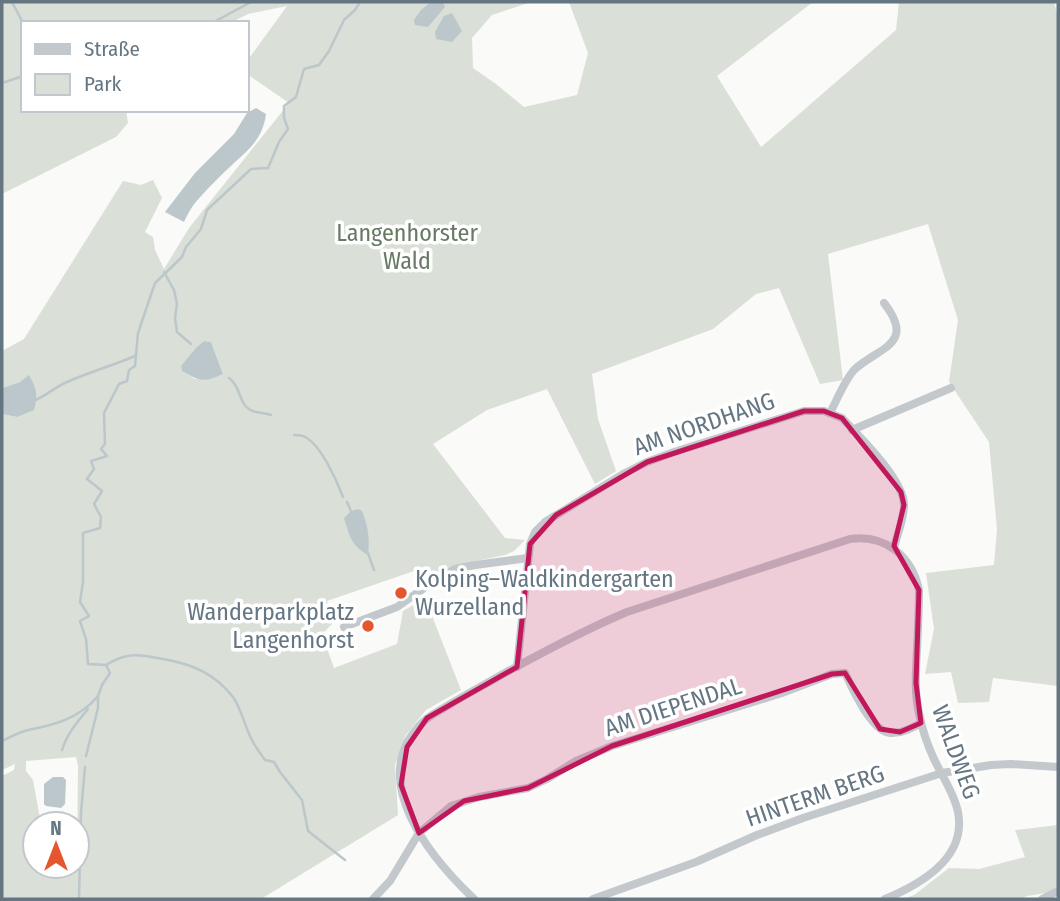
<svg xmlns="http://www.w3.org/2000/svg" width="1060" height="901" font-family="'Fira Sans Condensed',sans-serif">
  <rect width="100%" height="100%" fill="#fafaf8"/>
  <g fill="#dadfd7" fill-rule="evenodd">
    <path d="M2 2H531L492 15 472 38 473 68 496 84 524 107 577 95 588 53 569 2H813L717 76 761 147 896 30 899 2H1054L1058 18V686L993 678 989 702 958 703 951 672 925 674 934 629 926 573 994 565 997 529 989 442 949 382 958 320 928 224 828 254 843 380 820 384 779 288 756 294 713 329 592 374 598 419 616 471 595 484 547 389 487 410 433 444 505 538 525 540 514 551 505 555 471 562 422 587 414 571 327 601 332 624 322 634 334 668 397 644 403 611 425 598 461 690 426 710 406 735 395 765 398 815 261 899H2V776L14 770 15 764 2 770V414L17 417 20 382 2 388V351L24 339 123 181 141 185 153 180 162 198 145 232 153 237 155 250 164 269 189 228 289 103 247 74V61L287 6 248 14 230 23H23V110H126L128 123 116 137 2 194ZM204 341 211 342 223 374 195 379 182 371 181 366ZM76 757 78 766 77 866H35V824H41L33 780 26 771V761Z"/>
    <polygon points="1058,825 1058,891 1027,896 1021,899 903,899 914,895 949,868 979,869 1025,857 1015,830"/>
  </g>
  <g fill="#bbc7cb">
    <polygon points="431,2 443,2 445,7 428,27 415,25 414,20 421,10"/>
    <polygon points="452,13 462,31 452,42 436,39 435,32 444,16"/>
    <path d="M256 108 266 114C263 137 251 148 234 163 221 175 206 190 195 203 190 209 187 216 184 222L165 212 195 173 234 134 247 113Z"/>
    <path d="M204 341 211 342 223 374C204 383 199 381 182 371L181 366 196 348Z"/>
    <path d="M29 375C37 389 38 395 34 410L17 417 2 414V388L20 382Z"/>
    <path d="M358 509 362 511C368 526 370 539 368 555 351 545 350 537 344 518L351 511Z"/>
    <polygon points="53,777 63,777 66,780 65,804 61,808 46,806 44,804 44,784"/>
  </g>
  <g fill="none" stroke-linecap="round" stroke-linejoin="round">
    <g stroke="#bbc7cb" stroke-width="2.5">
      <polyline points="12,2 23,23"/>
      <polyline points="212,23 251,2"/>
      <polyline points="2,83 23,76"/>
      <polyline points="164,272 174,290 177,304 175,318 177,332 191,344"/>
      <path d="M229 378C242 387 238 406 253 411 258 413 265 413 271 415"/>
      <path d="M33 401C43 398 55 387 67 382 89 372 112 366 135 356"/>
      <path d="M294 435C298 435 302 435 305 437 321 445 337 481 343 497"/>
      <polyline points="347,502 351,511"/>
      <polyline points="368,553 374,570"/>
      <path d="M106 665C127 652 139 654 163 659 192 664 214 673 233 697 242 710 245 728 253 742 256 748 261 754 265 760L274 762 280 772 302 800 308 831 345 860"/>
      <path d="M2 741C10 737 19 732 28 730 55 725 80 718 98 696"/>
      <path d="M62 750C67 734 77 722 88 709"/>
      <polyline points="86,756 98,708 98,696 102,685 110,673 106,665 88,664 86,639 80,621 89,616 80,602 83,582 83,533 100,528 101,517 94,504 102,491 87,479 94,469 91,461 107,456 101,449 105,444 104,413 119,384 127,381 129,370 135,366 138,333 155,283 182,257 186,247 201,229 207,210 251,169 268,168 279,142 288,129 284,118 284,106 296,97 304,69 319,65 329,51 344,20 355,10 360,2"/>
      <polyline points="79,899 81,812 85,767"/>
    </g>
    <g stroke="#c3c8cc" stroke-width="8">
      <path d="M830 413C837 400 845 379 855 369 880 347 916 344 884 303"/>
      <polyline points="852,430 951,388"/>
      <polyline points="344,627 397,607 427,586 455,569 475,565 528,558"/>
      <path d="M517 667 530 544 535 532 545 522 625 473 647 462 674 452 804 411H824L842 418C860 437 904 480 904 505 904 520 897 534 894 548"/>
      <path d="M373 899 390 881 419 833 451 806 479 797 528 788 547 779 576 761 612 746 782 693 832 674 845 673C852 688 871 731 890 733 901 734 912 728 921 723"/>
      <path d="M474 899C430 857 364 778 424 721 431 715 439 711 447 706 465 695 484 685 503 674 543 652 584 630 627 612L850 539C885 534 912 556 919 590 919 609 918 629 917 649 916 670 914 692 919 713 922 729 927 744 934 759 942 776 954 793 958 812 967 858 921 884 885 899"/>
      <polyline points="593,899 696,862 757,835 803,818 942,773 991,765 1011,764 1058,767"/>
      <polyline points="1042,899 1058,891"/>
    </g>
  </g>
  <path fill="#c2185b" fill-opacity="0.2" stroke="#c2185b" stroke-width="5" stroke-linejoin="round" d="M804 411H824L842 418 901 492 904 505 894 546 919 590 916 683 921 723 900 732 880 729 845 673 832 674 612 746 528 788 464 801 419 833 401 785 407 747 427 718 517 667 530 544 556 515 647 462Z"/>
  <g fill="#e4572e" stroke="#fff" stroke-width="2.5">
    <circle cx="401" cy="593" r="7"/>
    <circle cx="368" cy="626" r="7"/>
  </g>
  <g text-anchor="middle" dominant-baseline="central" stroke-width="7" stroke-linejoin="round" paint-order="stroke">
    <g font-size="24" fill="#687a64" stroke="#fff">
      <text x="407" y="233">Langenhorster<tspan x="407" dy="28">Wald</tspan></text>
    </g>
    <g font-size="24" fill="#657683" stroke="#fff">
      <text transform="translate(704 424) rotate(-19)">AM NORDHANG</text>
      <text transform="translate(673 707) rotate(-18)">AM DIEPENDAL</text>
      <text transform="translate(956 752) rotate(70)">WALDWEG</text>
      <text transform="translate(815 796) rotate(-19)">HINTERM BERG</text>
    </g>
    <g font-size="24" fill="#657683" stroke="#fff" text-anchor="start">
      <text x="415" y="579">Kolping–Waldkindergarten<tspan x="415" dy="28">Wurzelland</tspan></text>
      <text x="354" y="612" text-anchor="end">Wanderparkplatz<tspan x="354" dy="28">Langenhorst</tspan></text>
    </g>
  </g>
  <rect width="1060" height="901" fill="none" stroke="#657683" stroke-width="7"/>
  <rect x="21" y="21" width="228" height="91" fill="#ffffff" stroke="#c1c8cd" stroke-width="2"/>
  <rect x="35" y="44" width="35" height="10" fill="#c3c8cc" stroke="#c1c8cd" stroke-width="2"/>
  <text x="84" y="56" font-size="21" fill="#657683">Straße</text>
  <rect x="35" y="74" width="35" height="21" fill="#dadfd7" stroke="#c1c8cd" stroke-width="2"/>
  <text x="84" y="91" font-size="21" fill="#657683">Park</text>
  <g transform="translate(56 845)"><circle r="33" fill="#ffffff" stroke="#c1c8cd" stroke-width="2"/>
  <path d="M0-5L12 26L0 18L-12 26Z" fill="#e4572e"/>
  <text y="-10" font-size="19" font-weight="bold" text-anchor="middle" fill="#657683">N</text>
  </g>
</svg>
